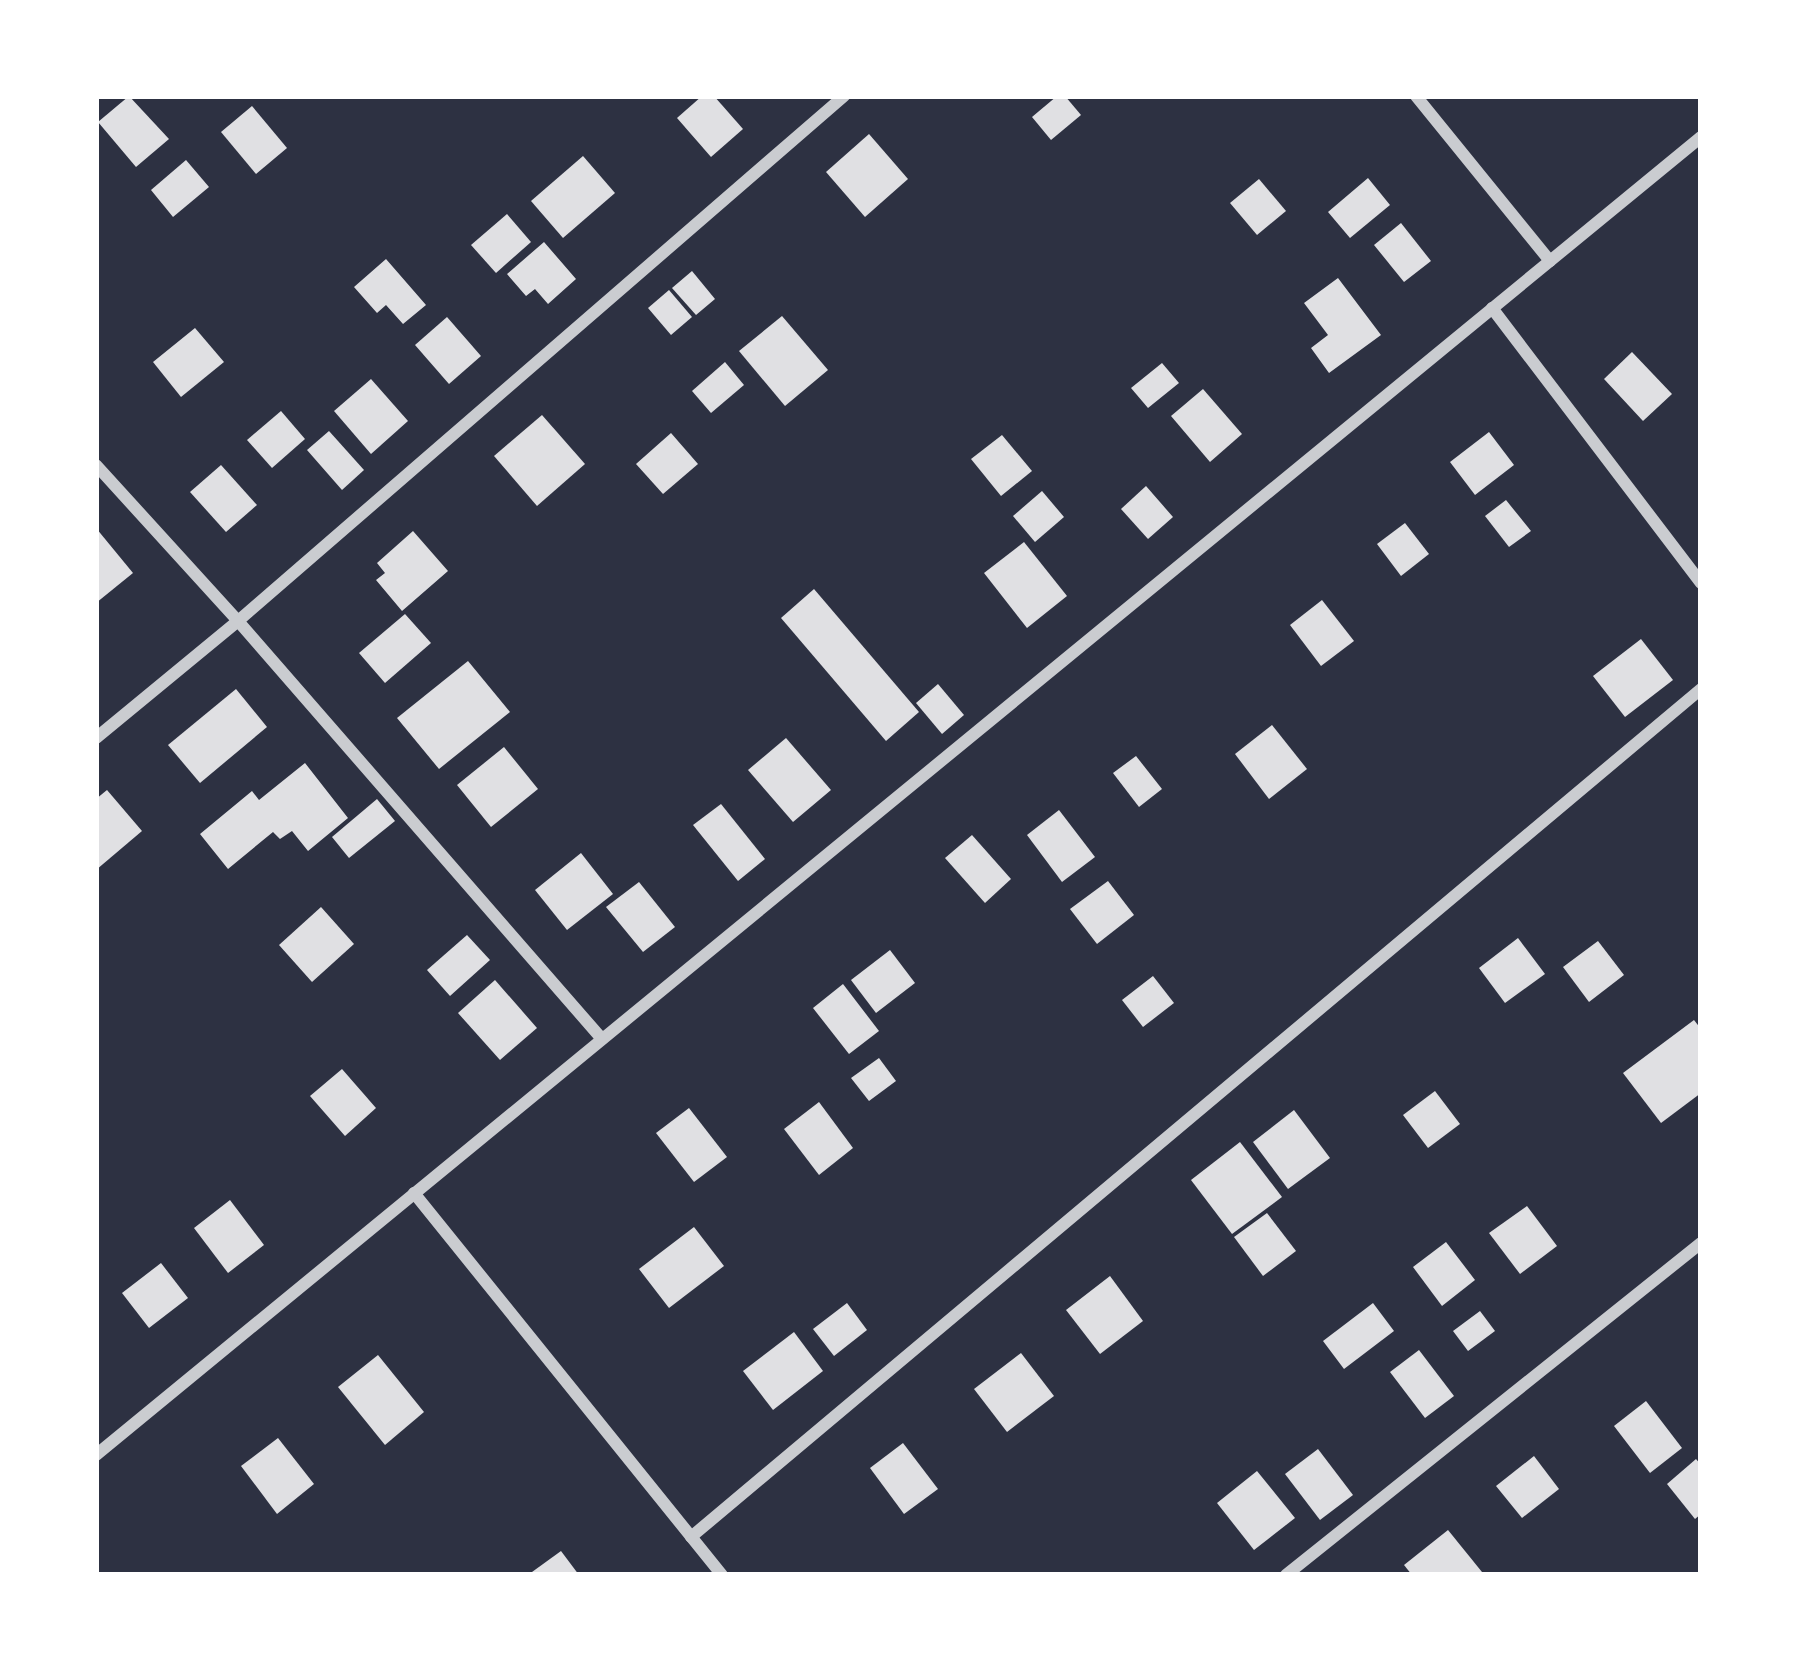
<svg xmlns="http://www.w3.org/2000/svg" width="1797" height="1671" font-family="'Source Sans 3',sans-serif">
  <rect width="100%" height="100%" fill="#2d3142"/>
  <g fill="#e0e0e3">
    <polygon points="129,96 169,139 136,167 98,122"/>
    <polygon points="702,96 714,96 743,129 711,157 677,118"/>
    <polygon points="1057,96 1065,96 1081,115 1051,140 1032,117"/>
    <polygon points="252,106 287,148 256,174 221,132"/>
    <polygon points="869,134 908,179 865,217 826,172"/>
    <polygon points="583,156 615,193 563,238 531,201"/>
    <polygon points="186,160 209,187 173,217 151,190"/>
    <polygon points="1368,178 1390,205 1350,238 1328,212"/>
    <polygon points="1259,179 1286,211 1257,235 1230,203"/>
    <polygon points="507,214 531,242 496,273 471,245"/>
    <polygon points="1401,223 1431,261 1404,282 1374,245"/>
    <polygon points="544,242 576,279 548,304 535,289 526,296 507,274"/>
    <polygon points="386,259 426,305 403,324 386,305 377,313 354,287"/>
    <polygon points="692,271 715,299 696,315 672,288"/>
    <polygon points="1338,278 1381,335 1329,373 1311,348 1328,335 1304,303"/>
    <polygon points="669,290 692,317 671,335 648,308"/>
    <polygon points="782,316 828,370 785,406 739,351"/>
    <polygon points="447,317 481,356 449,384 415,345"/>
    <polygon points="195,328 224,362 181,397 153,362"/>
    <polygon points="1632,352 1672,394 1643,421 1604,379"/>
    <polygon points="725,362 744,385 711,413 692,391"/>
    <polygon points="1162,363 1179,383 1148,408 1131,388"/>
    <polygon points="371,379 408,421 371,454 334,411"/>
    <polygon points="1203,389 1242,434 1210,462 1171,416"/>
    <polygon points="281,411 305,439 272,468 247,440"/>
    <polygon points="542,415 585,464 537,506 494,456"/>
    <polygon points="329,431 364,470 342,490 307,450"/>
    <polygon points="1489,432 1514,465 1475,495 1450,462"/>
    <polygon points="671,433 698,464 663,494 636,464"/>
    <polygon points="1002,435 1032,471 1001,496 971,459"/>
    <polygon points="221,465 257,505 226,532 190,492"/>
    <polygon points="1146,486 1173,517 1148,539 1121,509"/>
    <polygon points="1042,491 1064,517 1035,542 1013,516"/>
    <polygon points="1506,500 1531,531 1509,547 1485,516"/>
    <polygon points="1405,523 1429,554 1401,576 1377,544"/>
    <polygon points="96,528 133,573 96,603"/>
    <polygon points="413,531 448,571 402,611 376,580 385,573 377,563"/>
    <polygon points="1024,542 1067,596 1027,628 984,573"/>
    <polygon points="814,589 919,712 886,741 781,618"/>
    <polygon points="1322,600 1354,641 1321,666 1290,625"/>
    <polygon points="405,614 431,643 385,683 359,653"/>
    <polygon points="1641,639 1673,680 1625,717 1593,676"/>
    <polygon points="468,661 510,712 439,769 397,718"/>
    <polygon points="938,684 964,715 942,734 916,703"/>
    <polygon points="236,689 267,727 200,783 168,745"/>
    <polygon points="1272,725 1307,769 1269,799 1235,754"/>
    <polygon points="786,738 831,790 793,822 748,770"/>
    <polygon points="504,747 538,789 491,827 457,785"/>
    <polygon points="1136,756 1162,789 1139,807 1113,773"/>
    <polygon points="305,763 348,818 308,851 292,831 280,839 273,832 228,869 200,834 252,791 259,800"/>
    <polygon points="107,790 142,831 96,870 96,799"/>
    <polygon points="377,799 395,821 349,858 332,837"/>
    <polygon points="721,804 765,859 738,881 693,825"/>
    <polygon points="1059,810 1095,857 1062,882 1027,835"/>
    <polygon points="972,835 1011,879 985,903 945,858"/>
    <polygon points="581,853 613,894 567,930 535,890"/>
    <polygon points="1108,881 1134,915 1097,944 1070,909"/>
    <polygon points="639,882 675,927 643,952 606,907"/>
    <polygon points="321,907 354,944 312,982 279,945"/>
    <polygon points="467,935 490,960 450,996 427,970"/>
    <polygon points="1518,938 1545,974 1505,1003 1479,968"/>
    <polygon points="1598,941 1624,975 1589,1002 1563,967"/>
    <polygon points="890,950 915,983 876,1013 851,980"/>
    <polygon points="1153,976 1174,1003 1143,1027 1122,1000"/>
    <polygon points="495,980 537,1028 500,1060 458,1013"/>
    <polygon points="843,984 879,1031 849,1054 813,1008"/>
    <polygon points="1694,1020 1701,1029 1701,1093 1661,1123 1623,1073"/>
    <polygon points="879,1058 896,1081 869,1101 851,1078"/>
    <polygon points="342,1069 376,1108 345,1136 310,1096"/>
    <polygon points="1435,1091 1460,1124 1428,1148 1403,1115"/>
    <polygon points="819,1102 853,1148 819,1175 784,1129"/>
    <polygon points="689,1108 727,1157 694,1182 656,1133"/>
    <polygon points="1294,1110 1330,1158 1288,1189 1253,1142"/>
    <polygon points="1240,1142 1282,1197 1232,1234 1191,1180"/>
    <polygon points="230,1200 264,1245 228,1273 194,1228"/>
    <polygon points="1527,1206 1557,1246 1520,1274 1489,1233"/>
    <polygon points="1267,1213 1296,1251 1263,1276 1234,1237"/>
    <polygon points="694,1227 724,1266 669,1308 639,1269"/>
    <polygon points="1446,1242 1475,1280 1442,1306 1413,1267"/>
    <polygon points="161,1263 188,1298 149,1328 122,1293"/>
    <polygon points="1110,1276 1143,1321 1100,1354 1066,1310"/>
    <polygon points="847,1303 867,1330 834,1356 813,1329"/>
    <polygon points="1373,1303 1394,1331 1344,1369 1323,1341"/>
    <polygon points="1480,1311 1495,1331 1468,1351 1453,1331"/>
    <polygon points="794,1332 823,1371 773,1410 743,1371"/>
    <polygon points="1419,1350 1454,1396 1425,1418 1390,1372"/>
    <polygon points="1021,1353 1054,1396 1007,1432 974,1389"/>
    <polygon points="378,1355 424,1412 385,1445 338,1387"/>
    <polygon points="1646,1401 1682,1448 1650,1473 1614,1426"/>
    <polygon points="278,1438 314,1484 277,1514 241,1466"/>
    <polygon points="903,1443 938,1489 904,1514 870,1468"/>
    <polygon points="1318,1449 1353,1495 1320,1520 1285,1474"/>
    <polygon points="1534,1456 1559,1489 1522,1518 1496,1486"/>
    <polygon points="1696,1459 1701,1465 1701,1514 1695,1519 1667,1484"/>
    <polygon points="1257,1471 1295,1518 1254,1550 1217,1503"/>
    <polygon points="1448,1530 1482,1572 1412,1575 1404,1565"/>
    <polygon points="561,1551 579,1575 535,1575 532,1572"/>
  </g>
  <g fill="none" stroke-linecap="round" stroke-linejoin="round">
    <g stroke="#caccd0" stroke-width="12">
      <polyline points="1416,96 1550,261"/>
      <polyline points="1492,308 1701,583"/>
      <polyline points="96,465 238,621 602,1039"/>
      <polyline points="96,738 238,621 844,96"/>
      <polyline points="414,1193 722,1575"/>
      <polyline points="96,1455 1701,137"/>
      <polyline points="691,1537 1701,689"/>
      <polyline points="1286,1575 1701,1243"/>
    </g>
  </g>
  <rect width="1797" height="1671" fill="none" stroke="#ffffff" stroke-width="198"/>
</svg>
